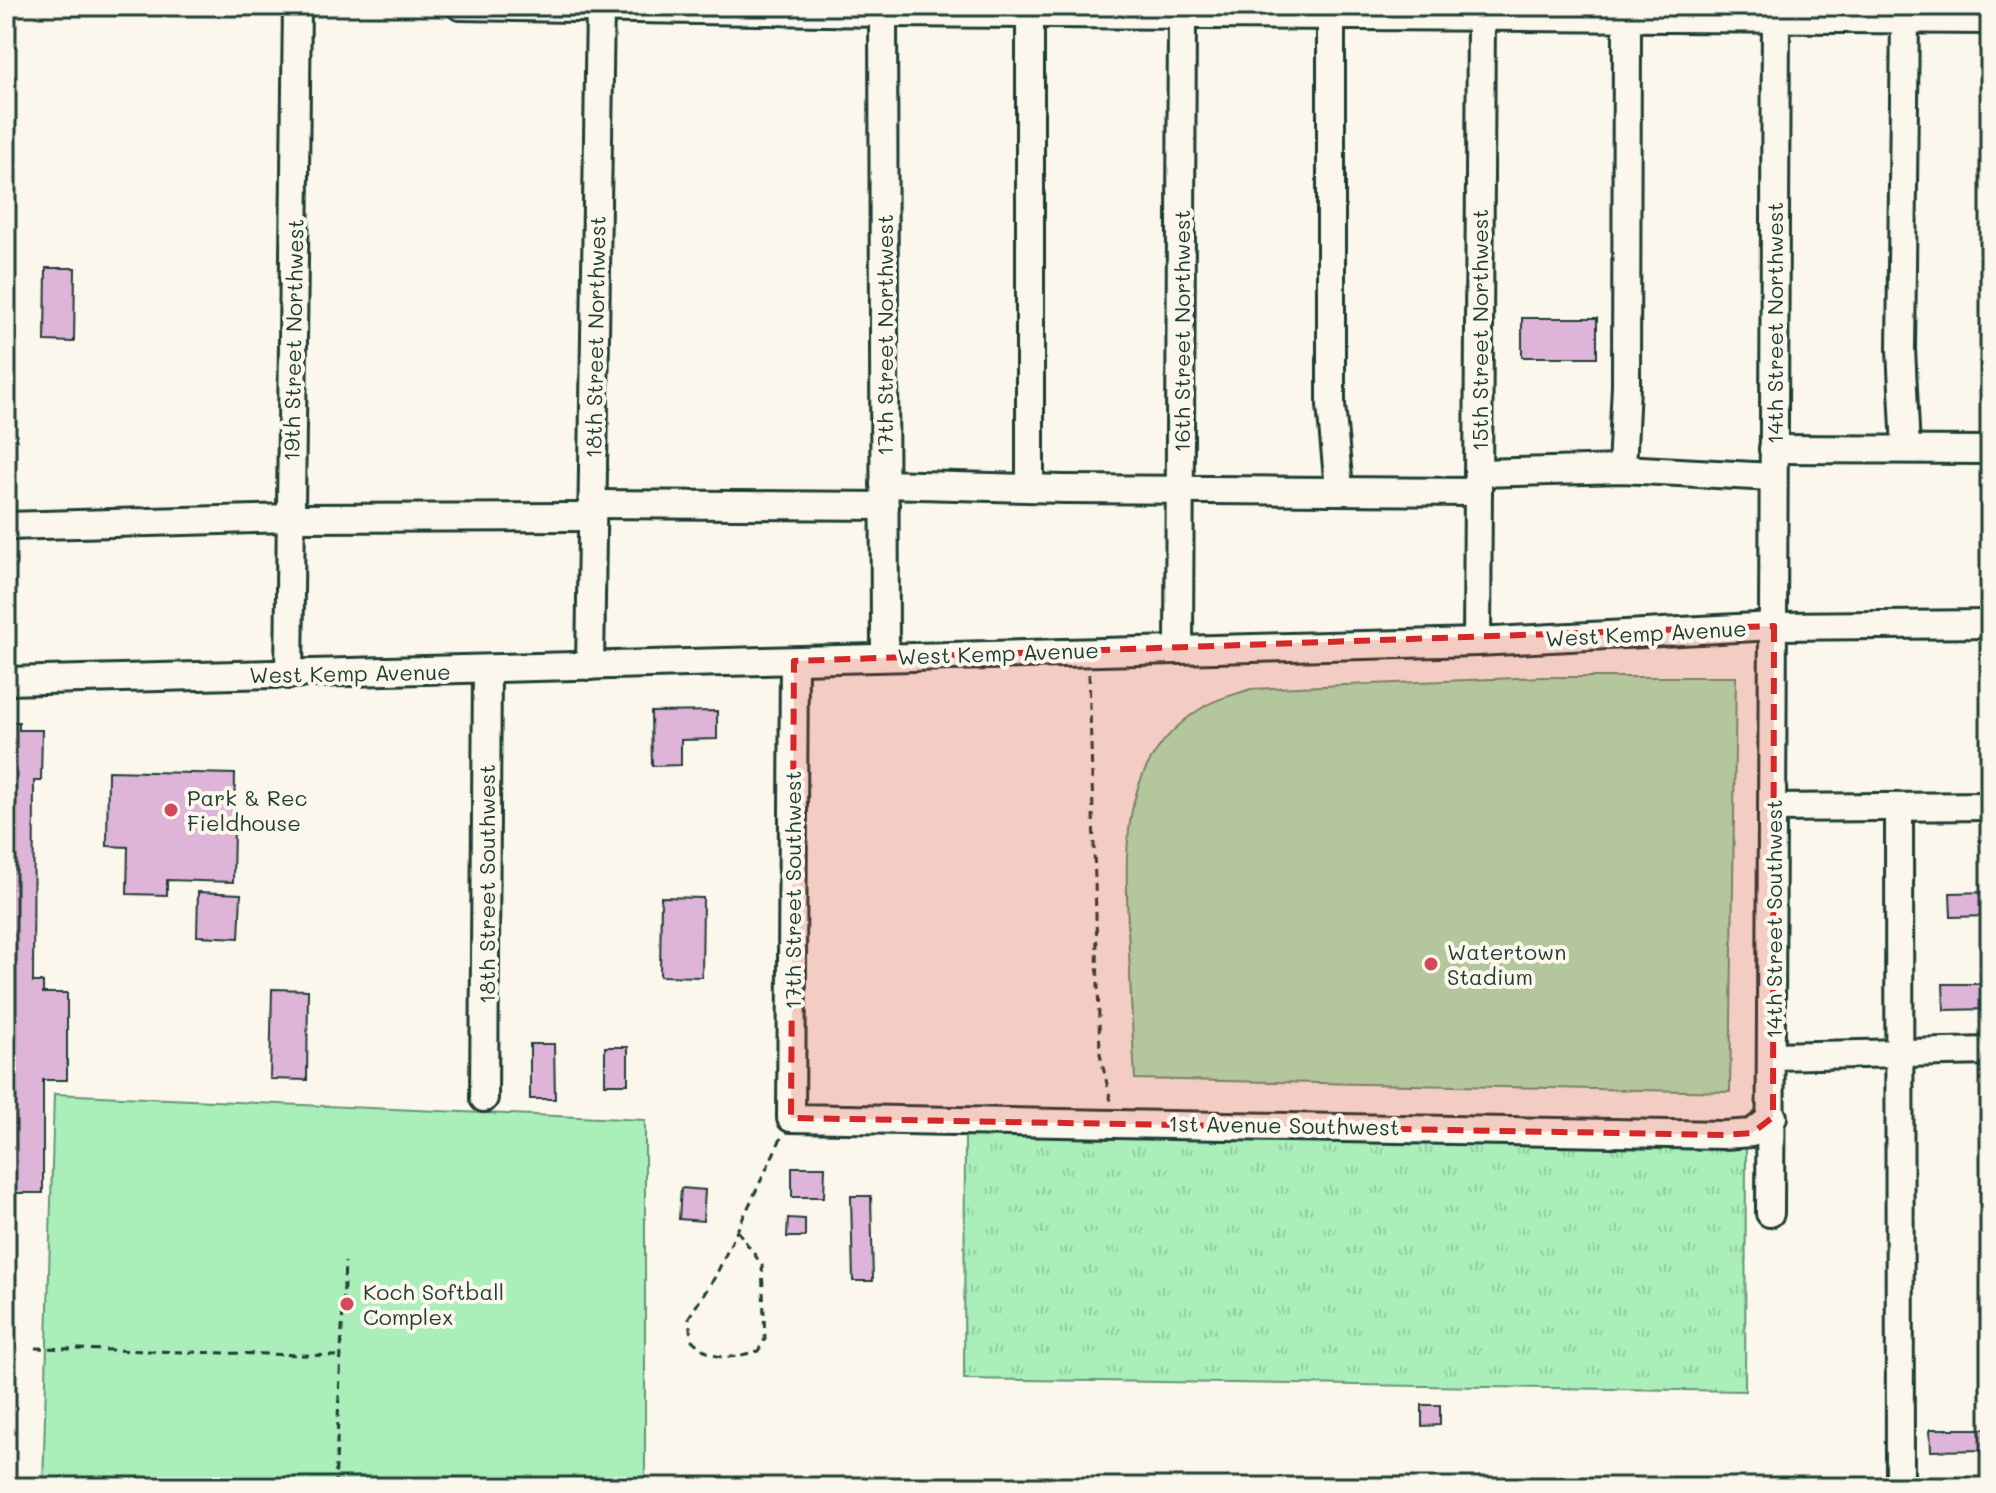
<svg xmlns="http://www.w3.org/2000/svg" width="1996" height="1493" font-family="Mali,sans-serif">
  <defs>
    <pattern id="grass-tufts" width="24" height="20" patternUnits="userSpaceOnUse" patternTransform="scale(2)"><rect width="24" height="20" fill="#aaeeb9"/><path d="M3 7l-1-3M5 7V3M7 7l1-3M15 17l-1-3M17 17v-4M19 17l1-3" fill="none" stroke="#92cda0"/></pattern>
  </defs>
  <rect width="100%" height="100%" fill="#fbf7ec"/>
  <filter id="ink" filterUnits="userSpaceOnUse"><feTurbulence type="fractalNoise" baseFrequency=".0125" numOctaves="2"/><feDisplacementMap in="SourceGraphic" scale="16" xChannelSelector="R" yChannelSelector="G"/><feConvolveMatrix kernelMatrix="1 2 1 2 8 2 1 2 1" color-interpolation-filters="sRGB"/></filter>
  <g filter="url(#ink)">
    <polygon fill="url(#grass-tufts)" stroke="#649676" stroke-width="2" points="965,1132 1746,1143 1745,1391 964,1379"/>
    <g fill="#aaeeb9" stroke="#649676" stroke-width="2">
      <path d="M1543 677H1736L1730 1092 1135 1079C1132 1028 1130 978 1128 927 1125 841 1120 757 1205 706 1218 698 1237 694 1251 689Z"/>
      <polygon points="54,1094 645,1120 645,1487 43,1487"/>
    </g>
    <g fill="#dfb4d9" stroke="#1f3d34" stroke-width="2">
      <polygon points="46,268 75,268 74,342 45,341"/>
      <rect x="1522" y="318" width="75" height="39"/>
      <polygon points="717,711 717,739 681,740 681,765 652,766 651,712"/>
      <polygon points="6,722 19,722 19,730 42,730 41,781 34,781 33,982 43,982 43,993 67,993 67,1080 43,1080 43,1193 6,1193"/>
      <polygon points="108,771 235,774 233,882 167,880 167,895 127,894 128,847 107,846"/>
      <polygon points="198,892 241,894 239,938 197,936"/>
      <polygon points="1990,892 1990,916 1951,917 1950,893"/>
      <polygon points="661,897 703,898 702,977 660,976"/>
      <polygon points="1943,984 1990,984 1990,1009 1944,1010"/>
      <polygon points="272,989 308,990 307,1080 270,1079"/>
      <polygon points="530,1044 554,1044 555,1099 530,1099"/>
      <rect x="605" y="1047" width="23" height="37"/>
      <polygon points="792,1167 825,1167 824,1197 792,1197"/>
      <polygon points="681,1188 705,1190 703,1221 679,1219"/>
      <polygon points="851,1196 871,1196 873,1281 853,1281"/>
      <polygon points="788,1218 805,1219 805,1237 787,1237"/>
      <polygon points="1422,1405 1440,1405 1440,1425 1422,1426"/>
      <polygon points="1930,1429 1986,1429 1986,1450 1931,1451"/>
    </g>
    <g fill="none" stroke-linecap="round" stroke-linejoin="round">
      <defs>
        <g id="minor">
          <polyline points="460,6 883,13 1990,20"/>
          <polyline points="883,6 885,656"/>
          <polyline points="1030,14 1030,488"/>
          <polyline points="1331,17 1331,405 1339,488"/>
          <polyline points="1905,20 1901,349 1906,449"/>
          <polyline points="1773,449 1990,450"/>
          <polyline points="1622,469 1626,386 1627,19"/>
          <polyline points="1478,473 1622,469 1773,477"/>
          <polyline points="884,484 1064,489 1478,492"/>
          <polyline points="592,504 885,506"/>
          <polyline points="6,526 291,518 592,517"/>
          <polyline points="1477,642 1481,18"/>
          <polyline points="1179,647 1182,16"/>
          <polyline points="794,661 791,1118 1724,1135 1752,1133 1773,1117"/>
          <polyline points="590,666 600,7"/>
          <polyline points="289,675 297,6"/>
          <polyline points="6,681 1477,642 1774,626 1990,624"/>
          <polyline points="1772,808 1990,806"/>
          <polyline points="1899,809 1900,1487"/>
          <polyline points="1773,1056 1990,1051"/>
          <polyline points="484,1098 487,670"/>
          <polyline points="1770,1213 1776,20"/>
        </g>
      </defs>
      <use href="#minor" stroke="#1f3d34" stroke-width="32"/>
      <g stroke="#1f3d34" stroke-width="3" stroke-dasharray="8 6" stroke-linecap="butt">
        <polyline points="1089,674 1100,1054 1111,1101"/>
        <path d="M737 1230 762 1265 765 1339 758 1351C726 1359 716 1363 691 1339L689 1317 715 1277 782 1136"/>
        <polyline points="35,1348 340,1356"/>
        <polyline points="335,1487 345,1262"/>
      </g>
      <use href="#minor" stroke="#fbf7ec" stroke-width="26"/>
    </g>
  </g>
  <path fill="#d62828" fill-opacity="0.2" stroke="#d62828" stroke-width="6" stroke-dasharray="16 10" stroke-linejoin="round" d="M1774 626 1773 1117 1752 1133 1724 1135 791 1118 794 661Z"/>
  <g fill="#d1495b" stroke="#fbf7ec" stroke-width="3">
    <circle cx="171" cy="810" r="8"/>
    <circle cx="1431" cy="964" r="8"/>
    <circle cx="347" cy="1304" r="8"/>
  </g>
  <g text-anchor="middle" dominant-baseline="central" stroke-width="8" stroke-linejoin="round" paint-order="stroke">
    <g font-size="22" fill="#1f3d34" stroke="#fbf7ec">
      <text transform="translate(1774 323) rotate(-90)">14th Street Northwest</text>
      <text transform="translate(1479 330) rotate(-90)">15th Street Northwest</text>
      <text transform="translate(1181 331) rotate(-90)">16th Street Northwest</text>
      <text transform="translate(884 335) rotate(-90)">17th Street Northwest</text>
      <text transform="translate(595 337) rotate(-89)">18th Street Northwest</text>
      <text transform="translate(293 340) rotate(-89)">19th Street Northwest</text>
      <text transform="translate(1646 633) rotate(-3)">West Kemp Avenue</text>
      <text transform="translate(998 653) rotate(-2)">West Kemp Avenue</text>
      <text transform="translate(350 673) rotate(-1)">West Kemp Avenue</text>
      <text transform="translate(486 884) rotate(-90)">18th Street Southwest</text>
      <text transform="translate(792 890) rotate(-90)">17th Street Southwest</text>
      <text transform="translate(1773 919) rotate(-90)">14th Street Southwest</text>
      <text transform="translate(1284 1125) rotate(1)">1st Avenue Southwest</text>
    </g>
    <g font-size="22" fill="#1f3d34" stroke="#fbf7ec" text-anchor="start">
      <text x="187" y="797">Park &amp; Rec<tspan x="187" dy="25">Fieldhouse</tspan></text>
      <text x="1447" y="951">Watertown<tspan x="1447" dy="25">Stadium</tspan></text>
      <text x="363" y="1291">Koch Softball<tspan x="363" dy="25">Complex</tspan></text>
    </g>
  </g>
  <rect width="1996" height="1493" fill="none" stroke="#fbf7ec" stroke-width="32"/>
  <rect x="16" y="16" width="1964" height="1461" fill="none" stroke="#1f3d34" stroke-width="3" filter="url(#ink)"/>
</svg>
